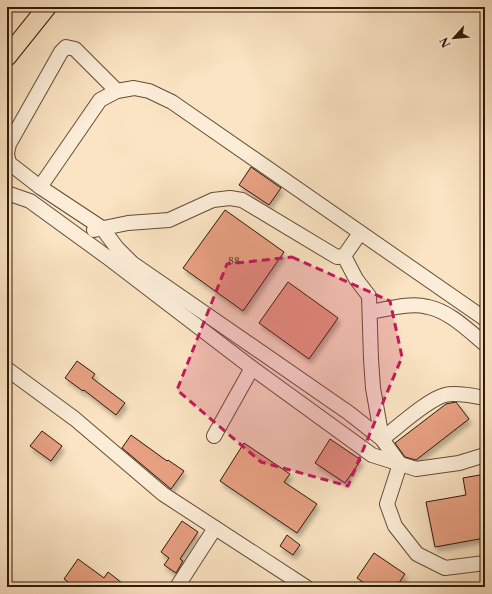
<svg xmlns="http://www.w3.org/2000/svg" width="492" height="594" font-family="'Libre Caslon Text',serif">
  <defs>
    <filter id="shadow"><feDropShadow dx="2.5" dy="4.5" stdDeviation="2" flood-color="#0004"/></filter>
  </defs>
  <rect width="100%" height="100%" fill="#fbe4c3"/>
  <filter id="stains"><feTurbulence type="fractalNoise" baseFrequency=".005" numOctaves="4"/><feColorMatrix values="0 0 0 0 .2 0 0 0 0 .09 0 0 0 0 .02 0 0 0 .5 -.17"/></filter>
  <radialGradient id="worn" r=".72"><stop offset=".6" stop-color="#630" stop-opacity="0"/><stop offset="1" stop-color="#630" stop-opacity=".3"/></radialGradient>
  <g fill="#e7a082" stroke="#311907" filter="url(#shadow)">
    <polygon points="251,167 281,188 269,205 239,185"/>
    <polygon points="225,210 284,252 243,311 183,268"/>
    <polygon points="288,282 338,318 309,359 259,323"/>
    <polygon points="77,361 95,374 92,378 125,403 116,415 84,390 83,391 65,378"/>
    <polygon points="456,402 469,419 416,460 405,457 395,443 446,404"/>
    <polygon points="42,431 62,446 51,461 30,446"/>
    <polygon points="131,435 167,461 168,460 184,471 171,489 122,448"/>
    <polygon points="330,439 361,460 345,483 315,463"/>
    <polygon points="244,443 290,474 284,482 317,504 297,533 220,481"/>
    <polygon points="485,474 485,538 435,547 426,502 466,495 463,478"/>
    <polygon points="182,521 198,532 180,559 183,561 176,573 164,565 169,558 161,552"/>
    <polygon points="287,535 300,545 293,555 280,546"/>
    <polygon points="374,553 405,574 396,587 370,587 357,578"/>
    <polygon points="78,559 104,578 108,572 127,587 75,587 64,579"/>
  </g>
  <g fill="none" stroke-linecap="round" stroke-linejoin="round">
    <defs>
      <g id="minor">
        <polyline points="7,153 9,144 61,52 66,47 75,49 117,91"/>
        <polyline points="7,154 9,163 40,187 100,100 117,91 134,88 149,91 172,102 485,319"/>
        <polyline points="40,187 102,228 117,248 132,263 349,413 382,439 400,464 387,504 395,526 417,554 445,568 485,563"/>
        <polyline points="7,193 30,201 107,257 252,368 372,455 416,469 459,463 485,455"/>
        <polyline points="94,230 128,223 169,220 213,200 230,198 242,200 337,257 344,256 360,233"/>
        <path d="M344 256 356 279 369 296 371 359 373 388 382 439C398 427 428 399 445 395 456 392 474 396 485 398"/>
        <path d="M370 312C388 309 410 302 428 307 449 311 469 331 485 344"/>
        <polyline points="7,369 75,419 163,494 306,587"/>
        <polyline points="214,436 252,368"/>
        <polyline points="177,587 215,528"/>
      </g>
      <polyline id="major" points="7,57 47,7"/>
    </defs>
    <use href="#minor" stroke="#644c36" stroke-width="16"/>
    <use href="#major" stroke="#311907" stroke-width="20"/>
    <use href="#minor" stroke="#fcedd8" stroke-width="14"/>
    <use href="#major" stroke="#fbe4c3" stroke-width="18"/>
  </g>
  <path fill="#c2185b" fill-opacity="0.2" stroke="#c2185b" stroke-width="3" stroke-dasharray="8 5" stroke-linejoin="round" d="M292 257 390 301 402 357 348 486 261 462 177 390 227 264Z"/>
  <g text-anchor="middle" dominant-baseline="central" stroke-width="3" stroke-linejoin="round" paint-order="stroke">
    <g font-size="10" fill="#5e3b26">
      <text x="234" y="260">88</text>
    </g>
  </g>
  <rect width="492" height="594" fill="none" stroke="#fbe4c3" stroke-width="24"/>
  <rect x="8" y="8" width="476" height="578" fill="none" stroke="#311907" stroke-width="2"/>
  <rect x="12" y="12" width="468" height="570" fill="none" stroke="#311907"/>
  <g transform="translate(454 38) rotate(243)" stroke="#fcedd8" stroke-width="3" paint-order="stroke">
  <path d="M0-3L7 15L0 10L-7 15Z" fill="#311907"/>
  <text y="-6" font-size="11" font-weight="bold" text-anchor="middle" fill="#311907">N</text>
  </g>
  <rect width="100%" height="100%" filter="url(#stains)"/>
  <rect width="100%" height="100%" fill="url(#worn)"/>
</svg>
